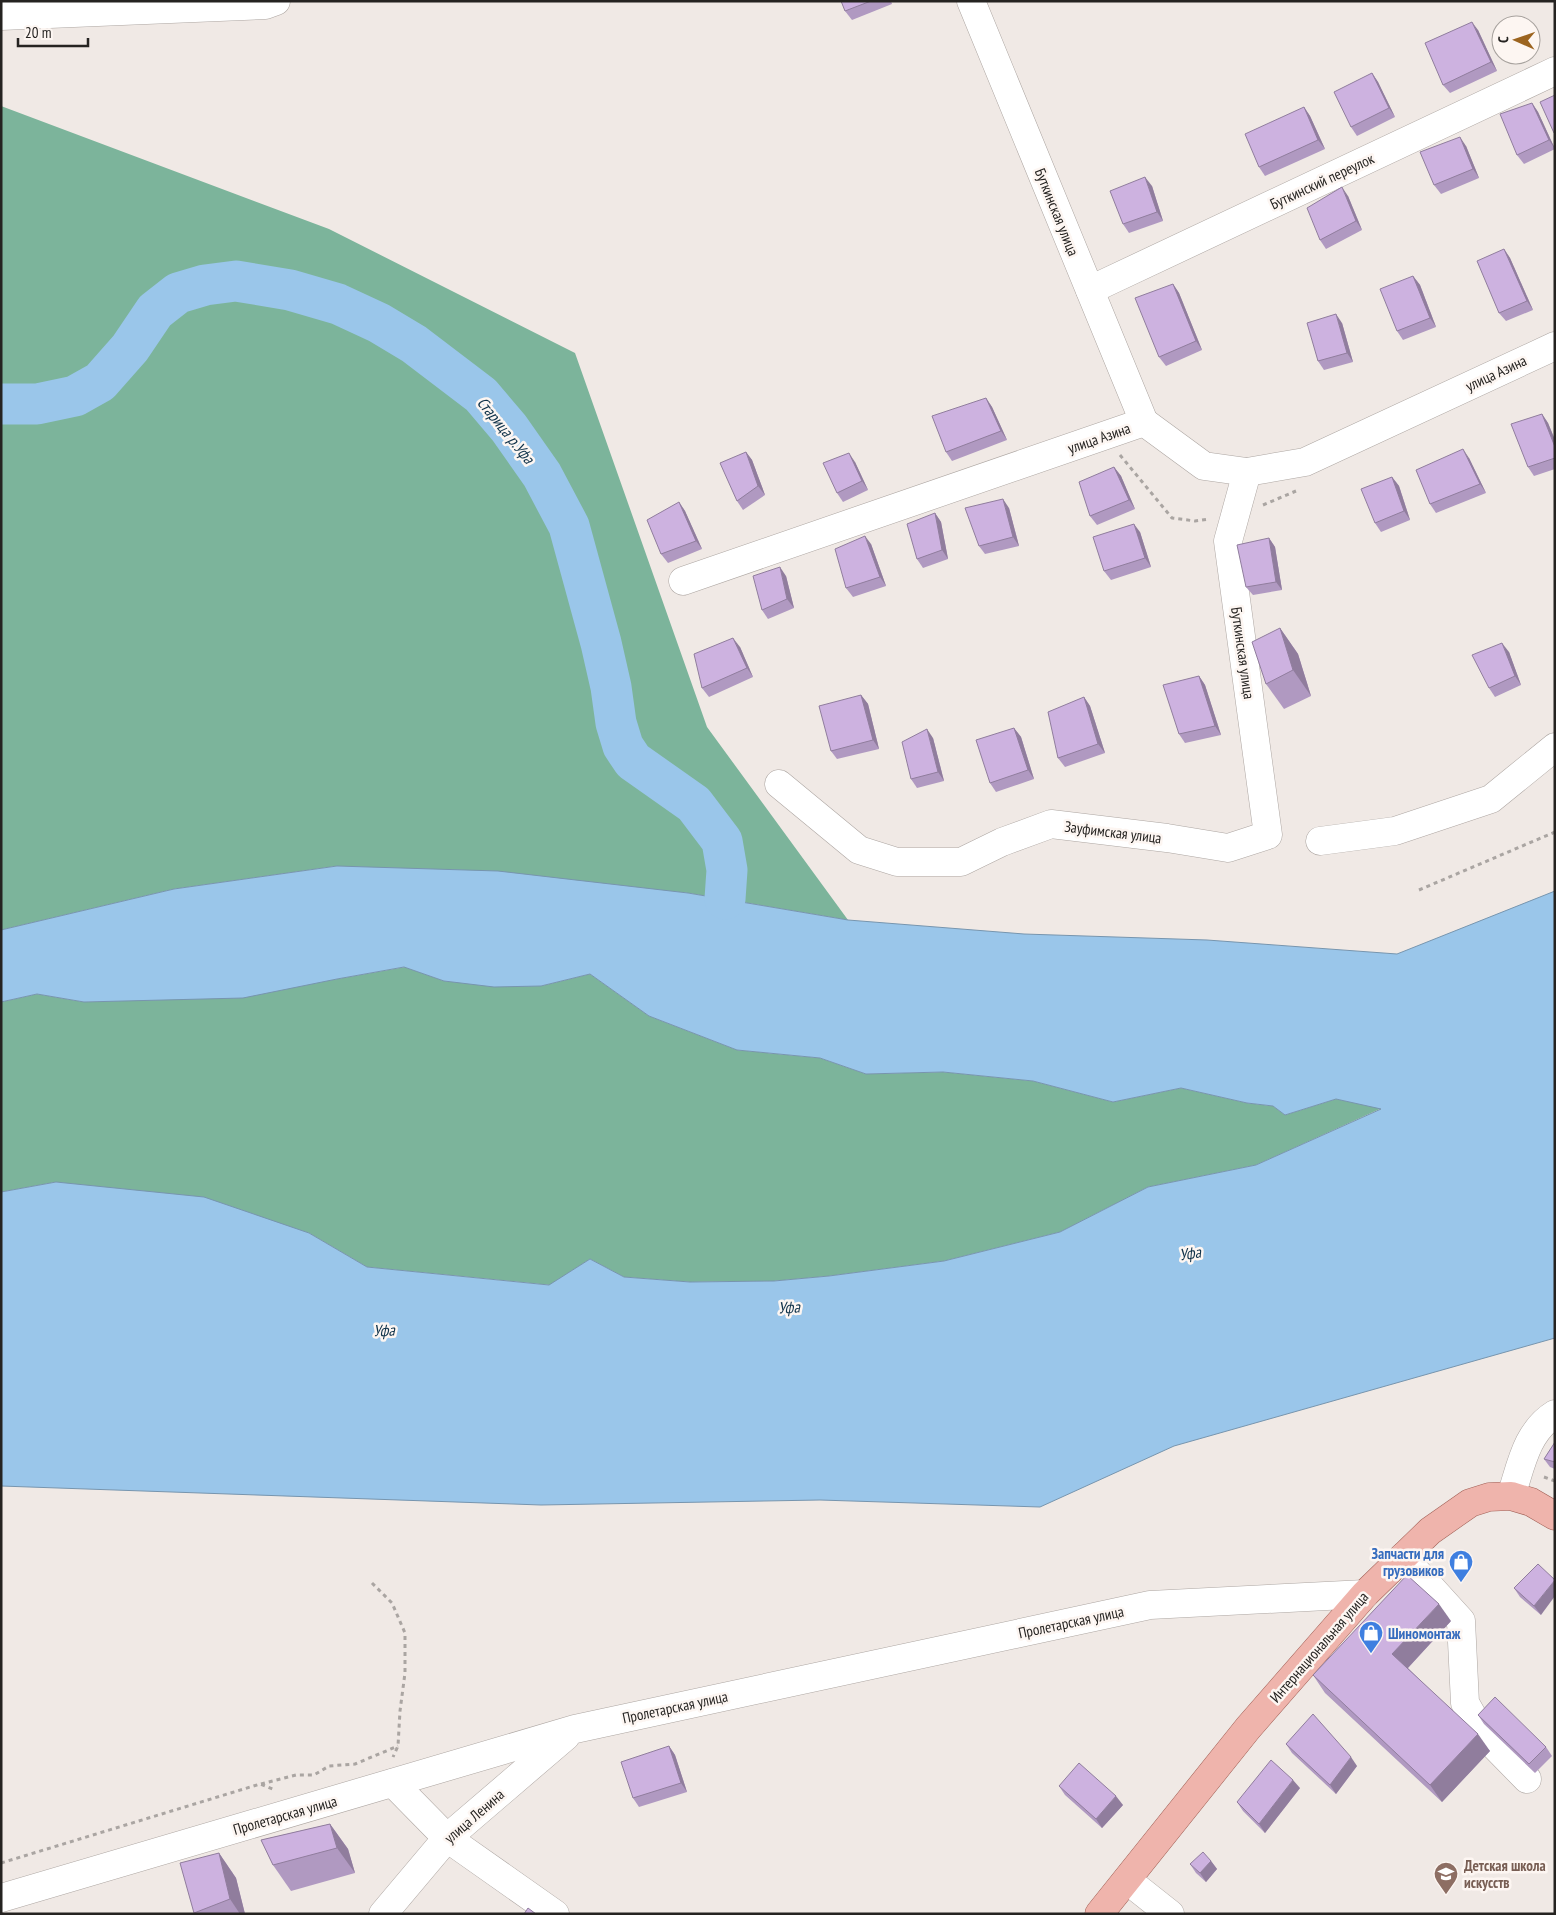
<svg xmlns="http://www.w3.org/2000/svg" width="1556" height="1915" font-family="'PT Sans Narrow',sans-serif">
  <rect width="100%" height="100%" fill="#f0e9e5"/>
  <g fill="#7cb49b">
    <polygon points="1,106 329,229 575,353 707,727 848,920 688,893 337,866 174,889 1,930"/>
    <polygon points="405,967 444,981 541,986 590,974 649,1016 737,1050 820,1058 866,1074 943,1072 1033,1081 1113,1102 1181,1088 1247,1103 1273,1106 1285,1115 1336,1099 1382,1108 1256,1165 1148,1187 1060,1232 944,1261 829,1276 774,1281 690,1282 624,1277 590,1259 550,1285 367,1267 309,1233 56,1182 1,1192 1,1002 37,994 84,1002 162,999 337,979"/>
  </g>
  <polygon fill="#9ac6ea" stroke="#7795ae" points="337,866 498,871 688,893 848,920 1024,934 1207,940 1397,954 1555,891 1555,1338 1174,1446 1040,1507 820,1500 541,1505 1,1486 1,1192 56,1182 204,1197 309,1233 367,1267 549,1285 590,1259 624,1277 690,1282 774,1281 829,1276 944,1261 1060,1232 1148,1187 1256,1165 1381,1109 1336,1099 1285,1115 1273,1106 1247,1103 1181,1088 1113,1102 1033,1081 943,1072 866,1074 820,1058 737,1050 649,1016 590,974 541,986 494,987 444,981 404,967 337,979 243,998 84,1002 37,994 1,1002 1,930 174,889"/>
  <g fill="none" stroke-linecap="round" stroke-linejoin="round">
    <polyline stroke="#9ac6ea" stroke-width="41" points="1,404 37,404 75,396 100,382 130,348 155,311 178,293 205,285 236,281 290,290 338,304 379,323 414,344 481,395 509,428 542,475 569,526 601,643 611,687 616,723 623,746 633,761 694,804 722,841 727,870 725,899"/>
    <defs>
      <g id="minor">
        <polyline points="971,1 1144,422"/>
        <polyline points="1,16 265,5 276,1"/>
        <polyline points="1090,290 1555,71"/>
        <polyline points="1144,422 1204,466 1247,472 1305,462 1555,346"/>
        <polyline points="683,581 1144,422"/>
        <polyline points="779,784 859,850 897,862 961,862 1002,842 1051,824 1167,838 1228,848 1268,835 1228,541 1247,472"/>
        <polyline points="1320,841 1395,831 1491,799 1555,747"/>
        <path d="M1511 1496C1521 1466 1526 1432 1555 1414"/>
        <polyline points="1403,1557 1461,1621 1465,1703 1482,1733 1527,1779"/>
        <polyline points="393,1783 447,1838 555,1914"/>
        <polyline points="1127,1880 1170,1914"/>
        <polyline points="1,1898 575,1729 1150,1605 1365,1594"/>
        <polyline points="383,1914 447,1838 566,1736"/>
      </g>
      <polyline id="major" points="1099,1914 1248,1728 1365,1594 1430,1531 1470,1503 1489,1497 1511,1496 1531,1502 1555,1516"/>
    </defs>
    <use href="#minor" stroke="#ada6a2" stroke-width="29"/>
    <use href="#major" stroke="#a16157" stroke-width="29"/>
    <g stroke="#aaa5a2" stroke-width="3" stroke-dasharray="4 4" stroke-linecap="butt">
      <polyline points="1120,455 1172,518 1195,521 1209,519"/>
      <polyline points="1263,505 1296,491"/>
      <polyline points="1419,890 1555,832"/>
      <polyline points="1544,1477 1555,1481"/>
      <polyline points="372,1583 392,1603 405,1633 405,1673 400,1711 398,1746 393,1757"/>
      <polyline points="261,1784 296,1775 314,1775 329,1766 355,1764 398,1746"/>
      <polyline points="1,1863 260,1784 275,1790"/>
    </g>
    <use href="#minor" stroke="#fff" stroke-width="28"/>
    <use href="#major" stroke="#efb4ac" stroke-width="28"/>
  </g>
  <g fill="#b099c1">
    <polygon points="841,1 891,1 892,4 852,20 845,11"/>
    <polygon points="1478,30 1497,71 1450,93 1443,85"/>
    <polygon points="1372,73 1378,82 1395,117 1357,136 1351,127"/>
    <polygon points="1532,103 1538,112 1555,149 1524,164 1517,155"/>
    <polygon points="1304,107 1310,116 1325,149 1265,176 1259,167"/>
    <polygon points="1466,146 1479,178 1441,194 1434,185"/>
    <polygon points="1152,186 1163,221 1129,233 1123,224"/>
    <polygon points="1348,196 1362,230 1326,249 1320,240"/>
    <polygon points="1504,249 1510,258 1533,310 1506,321 1499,313"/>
    <polygon points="1413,276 1420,285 1436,327 1403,340 1397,331"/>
    <polygon points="1173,284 1179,293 1202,350 1166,366 1159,357"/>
    <polygon points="1342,323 1353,362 1324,370 1318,361"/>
    <polygon points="986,398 992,407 1007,440 952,461 946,452"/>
    <polygon points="1542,414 1548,423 1555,440 1555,469 1534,476 1528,467"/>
    <polygon points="746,452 752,460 765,495 743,510 737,501"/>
    <polygon points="1469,458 1486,493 1436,513 1430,504"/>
    <polygon points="855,462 868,490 843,502 837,493"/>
    <polygon points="1114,467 1121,476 1135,509 1097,525 1090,516"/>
    <polygon points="1392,477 1399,486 1410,520 1381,532 1375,523"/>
    <polygon points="679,502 685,511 702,549 668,563 661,554"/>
    <polygon points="1009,508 1019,546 985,554 979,546"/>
    <polygon points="935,513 941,522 948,559 923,568 917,559"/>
    <polygon points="1140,532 1151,567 1111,580 1104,571"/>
    <polygon points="1269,538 1275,547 1282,590 1253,595 1246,587"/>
    <polygon points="871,544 886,586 853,597 846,588"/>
    <polygon points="786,576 794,608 768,619 762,610"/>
    <polygon points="1280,628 1298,654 1311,696 1284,709 1266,684"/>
    <polygon points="740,647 753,677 709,697 702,688"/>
    <polygon points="1509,652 1521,685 1495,697 1489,688"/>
    <polygon points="1199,676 1205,685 1221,735 1185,743 1179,734"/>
    <polygon points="861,695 868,704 879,749 837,759 831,751"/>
    <polygon points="1084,697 1090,706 1105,753 1065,767 1058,758"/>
    <polygon points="1014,728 1021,737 1034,779 996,792 990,783"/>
    <polygon points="933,738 944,781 917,788 911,779"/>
    <polygon points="1555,1442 1555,1469 1550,1467 1544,1459"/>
    <polygon points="1538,1564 1541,1615 1520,1597 1514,1588"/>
    <polygon points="1451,1621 1408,1668 1490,1751 1442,1802 1325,1693 1313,1675"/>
    <polygon points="1478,1715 1546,1747 1552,1756 1535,1773 1484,1724"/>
    <polygon points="1286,1744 1357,1766 1336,1794 1292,1753"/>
    <polygon points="669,1746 675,1755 687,1792 639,1807 633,1798"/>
    <polygon points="1059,1786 1123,1805 1102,1828 1065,1795"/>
    <polygon points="1300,1788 1265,1833 1243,1811 1237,1802"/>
    <polygon points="330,1824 348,1849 355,1873 291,1891 273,1865 261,1840"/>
    <polygon points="219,1853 236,1878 245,1914 195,1914 194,1913"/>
    <polygon points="1211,1861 1217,1869 1206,1882 1196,1873 1190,1864"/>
  </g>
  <g fill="#907d9d">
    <polygon points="1472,22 1478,30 1497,71 1491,62"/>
    <polygon points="1372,73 1378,82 1395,117 1389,108"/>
    <polygon points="1532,103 1538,112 1555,149 1549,140"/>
    <polygon points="1304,107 1310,116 1325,149 1318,140"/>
    <polygon points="1460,137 1466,146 1479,178 1473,169"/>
    <polygon points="1145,177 1152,186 1163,221 1157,212"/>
    <polygon points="1342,187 1348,196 1362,230 1356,221"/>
    <polygon points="1504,249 1510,258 1533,310 1527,301"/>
    <polygon points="1413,276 1420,285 1436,327 1430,318"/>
    <polygon points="1173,284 1179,293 1202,350 1196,341"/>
    <polygon points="1336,314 1342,323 1353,362 1347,353"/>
    <polygon points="986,398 992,407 1007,440 1001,431"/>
    <polygon points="1542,414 1548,423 1555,440 1555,447"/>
    <polygon points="1463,449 1469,458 1486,493 1480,484"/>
    <polygon points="746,452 752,460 765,495 758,486"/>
    <polygon points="849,453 855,462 868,490 862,481"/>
    <polygon points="1114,467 1121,476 1135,509 1129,500"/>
    <polygon points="1392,477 1399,486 1410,520 1404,511"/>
    <polygon points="1003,499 1009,508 1019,546 1013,537"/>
    <polygon points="679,502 685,511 702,549 696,541"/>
    <polygon points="935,513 941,522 948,559 942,550"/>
    <polygon points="1134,524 1140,532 1151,567 1145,558"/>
    <polygon points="865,536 871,544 886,586 880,577"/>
    <polygon points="1269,538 1275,547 1282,590 1276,582"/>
    <polygon points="780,567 786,576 794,608 787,599"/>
    <polygon points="1280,628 1298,654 1311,696 1293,670"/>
    <polygon points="733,638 740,647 753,677 747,668"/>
    <polygon points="1502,643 1509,652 1521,685 1515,676"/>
    <polygon points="1199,676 1205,685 1221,735 1215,726"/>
    <polygon points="861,695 868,704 879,749 873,740"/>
    <polygon points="1084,697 1090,706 1105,753 1098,744"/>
    <polygon points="1014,728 1021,737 1034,779 1028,770"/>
    <polygon points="927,729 933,738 944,781 938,772"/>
    <polygon points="1555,1580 1555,1596 1541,1615 1534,1606"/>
    <polygon points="1439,1604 1451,1621 1405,1671 1392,1654"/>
    <polygon points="1478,1734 1490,1751 1442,1802 1430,1785"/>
    <polygon points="669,1746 675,1755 687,1792 681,1783"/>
    <polygon points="1351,1757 1357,1766 1336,1794 1330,1785"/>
    <polygon points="1293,1780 1300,1788 1265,1833 1259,1824"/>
    <polygon points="1116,1796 1123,1805 1102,1828 1096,1819"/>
    <polygon points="330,1824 348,1849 355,1873 337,1848"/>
    <polygon points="219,1853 236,1878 245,1914 240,1914 230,1899"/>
    <polygon points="1211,1861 1217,1869 1206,1882 1200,1873"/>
  </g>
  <g fill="#cdb2e0" stroke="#907d9d">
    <polygon points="841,1 871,1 845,11"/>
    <polygon points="1472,22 1491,62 1443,85 1425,43"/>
    <polygon points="1372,73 1389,108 1351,127 1334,92"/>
    <polygon points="1555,95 1555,132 1554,133 1540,102"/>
    <polygon points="1532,103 1549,140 1517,155 1500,114"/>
    <polygon points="1304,107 1318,140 1259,167 1245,134"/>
    <polygon points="1460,137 1473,169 1434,185 1420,152"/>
    <polygon points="1145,177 1157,212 1123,224 1110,191"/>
    <polygon points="1342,187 1356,221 1320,240 1307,208"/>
    <polygon points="1504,249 1527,301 1499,313 1477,261"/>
    <polygon points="1413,276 1430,318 1397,331 1380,289"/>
    <polygon points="1173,284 1196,341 1159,357 1135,298"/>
    <polygon points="1336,314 1347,353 1318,361 1307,323"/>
    <polygon points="986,398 1001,431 946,452 932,416"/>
    <polygon points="1542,414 1555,447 1555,458 1528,467 1511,424"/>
    <polygon points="1463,449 1480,484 1430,504 1416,470"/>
    <polygon points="746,452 758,486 737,501 720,463"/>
    <polygon points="849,453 862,481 837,493 823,463"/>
    <polygon points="1114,467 1129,500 1090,516 1079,482"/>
    <polygon points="1392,477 1404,511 1375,523 1361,489"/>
    <polygon points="1003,499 1013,537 979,546 965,508"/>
    <polygon points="679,502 696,541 661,554 647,520"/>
    <polygon points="935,513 942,550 917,559 907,524"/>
    <polygon points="1134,524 1145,558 1104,571 1093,537"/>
    <polygon points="865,536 880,577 846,588 835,549"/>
    <polygon points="1269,538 1276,582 1246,587 1237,545"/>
    <polygon points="780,567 787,599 762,610 753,576"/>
    <polygon points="1280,628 1293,670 1266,684 1252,642"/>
    <polygon points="733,638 747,668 702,688 694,654"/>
    <polygon points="1502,643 1515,676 1489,688 1472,655"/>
    <polygon points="1199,676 1215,726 1179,734 1163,685"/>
    <polygon points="861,695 873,740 831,751 819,706"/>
    <polygon points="1084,697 1098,744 1058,758 1048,712"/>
    <polygon points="1014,728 1028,770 990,783 976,740"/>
    <polygon points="927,729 938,772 911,779 902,742"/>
    <polygon points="1555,1442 1555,1462 1544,1459"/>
    <polygon points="1538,1564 1555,1580 1534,1606 1514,1588"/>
    <polygon points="1407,1575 1439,1604 1392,1654 1478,1734 1430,1785 1313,1675"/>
    <polygon points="1495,1697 1546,1747 1529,1764 1478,1715"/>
    <polygon points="1313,1714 1351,1757 1330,1785 1286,1744"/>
    <polygon points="669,1746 681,1783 633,1798 621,1762"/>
    <polygon points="1271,1760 1293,1780 1259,1824 1237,1802"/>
    <polygon points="1079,1763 1116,1796 1096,1819 1059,1786"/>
    <polygon points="330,1824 337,1848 273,1865 261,1840"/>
    <polygon points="1203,1852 1211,1861 1200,1873 1190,1864"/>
    <polygon points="219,1853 230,1899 194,1913 180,1863"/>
    <polygon points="528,1908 536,1914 524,1914"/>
  </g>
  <defs>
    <symbol id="shop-pin" viewBox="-11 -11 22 30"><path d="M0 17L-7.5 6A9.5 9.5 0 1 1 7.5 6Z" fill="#3f7fe0" stroke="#fdf6f2"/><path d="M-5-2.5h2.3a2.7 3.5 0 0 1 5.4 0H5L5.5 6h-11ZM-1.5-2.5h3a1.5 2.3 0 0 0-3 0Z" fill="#fff"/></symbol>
    <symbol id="school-pin" viewBox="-11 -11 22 30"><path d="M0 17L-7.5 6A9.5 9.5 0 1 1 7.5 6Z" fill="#8d6e63" stroke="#fdf6f2"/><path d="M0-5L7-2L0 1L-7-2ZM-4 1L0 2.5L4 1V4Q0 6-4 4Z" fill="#fff"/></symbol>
  </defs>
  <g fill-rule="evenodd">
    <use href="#shop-pin" x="1447" y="1548" width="28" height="38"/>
    <use href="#shop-pin" x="1357" y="1619" width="28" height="38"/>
    <use href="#school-pin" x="1432" y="1860" width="28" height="38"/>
  </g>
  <g text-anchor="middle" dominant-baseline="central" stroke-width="5" stroke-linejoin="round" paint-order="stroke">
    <g font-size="15" fill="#252321" stroke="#fdf6f2">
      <text transform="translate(1322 181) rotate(-25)">Буткинский переулок</text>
      <text transform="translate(1057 212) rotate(68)">Буткинская улица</text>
      <text transform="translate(1496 373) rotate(-25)">улица Азина</text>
      <text transform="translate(1099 438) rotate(-19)">улица Азина</text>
      <text transform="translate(1243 653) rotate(82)">Буткинская улица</text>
      <text transform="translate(1113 832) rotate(7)">Зауфимская улица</text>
      <text transform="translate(1071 1622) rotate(-12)">Пролетарская улица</text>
      <text transform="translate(1319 1647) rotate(-49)">Интернациональная улица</text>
      <text transform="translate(675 1707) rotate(-12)">Пролетарская улица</text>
      <text transform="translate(285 1815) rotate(-16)">Пролетарская улица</text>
      <text transform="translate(474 1816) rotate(-41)">улица Ленина</text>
    </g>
    <g font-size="15" font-weight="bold" fill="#366cbe" stroke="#fdf6f2" text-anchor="end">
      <text x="1444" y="1553">Запчасти для<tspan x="1444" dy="17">грузовиков</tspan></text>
      <text x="1388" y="1633" text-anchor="start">Шиномонтаж</text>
    </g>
    <g font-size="15" font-weight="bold" fill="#785e54" stroke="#fdf6f2" text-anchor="start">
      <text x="1464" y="1865">Детская школа<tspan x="1464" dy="17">искусств</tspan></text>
    </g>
    <g font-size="16" font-style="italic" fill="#0e3149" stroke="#fdf6f2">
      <text transform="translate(506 430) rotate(51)">Старица р.Уфа</text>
      <text transform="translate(1190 1253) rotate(-9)">Уфа</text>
      <text transform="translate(789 1307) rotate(-3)">Уфа</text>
      <text transform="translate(384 1330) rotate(-2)">Уфа</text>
    </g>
  </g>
  <rect width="1556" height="1915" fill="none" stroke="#252321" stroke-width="5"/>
  <g transform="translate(1516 40) rotate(272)"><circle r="24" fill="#fdf6f2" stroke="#a7a29e"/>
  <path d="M0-4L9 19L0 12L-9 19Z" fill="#9c641f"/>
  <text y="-8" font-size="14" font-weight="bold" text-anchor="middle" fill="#252321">С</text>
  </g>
  <path d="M18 38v8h70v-8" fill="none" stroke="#252321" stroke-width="2.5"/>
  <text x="25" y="38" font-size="15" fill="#252321" stroke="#fdf6f2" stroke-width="4" paint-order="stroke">20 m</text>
</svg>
